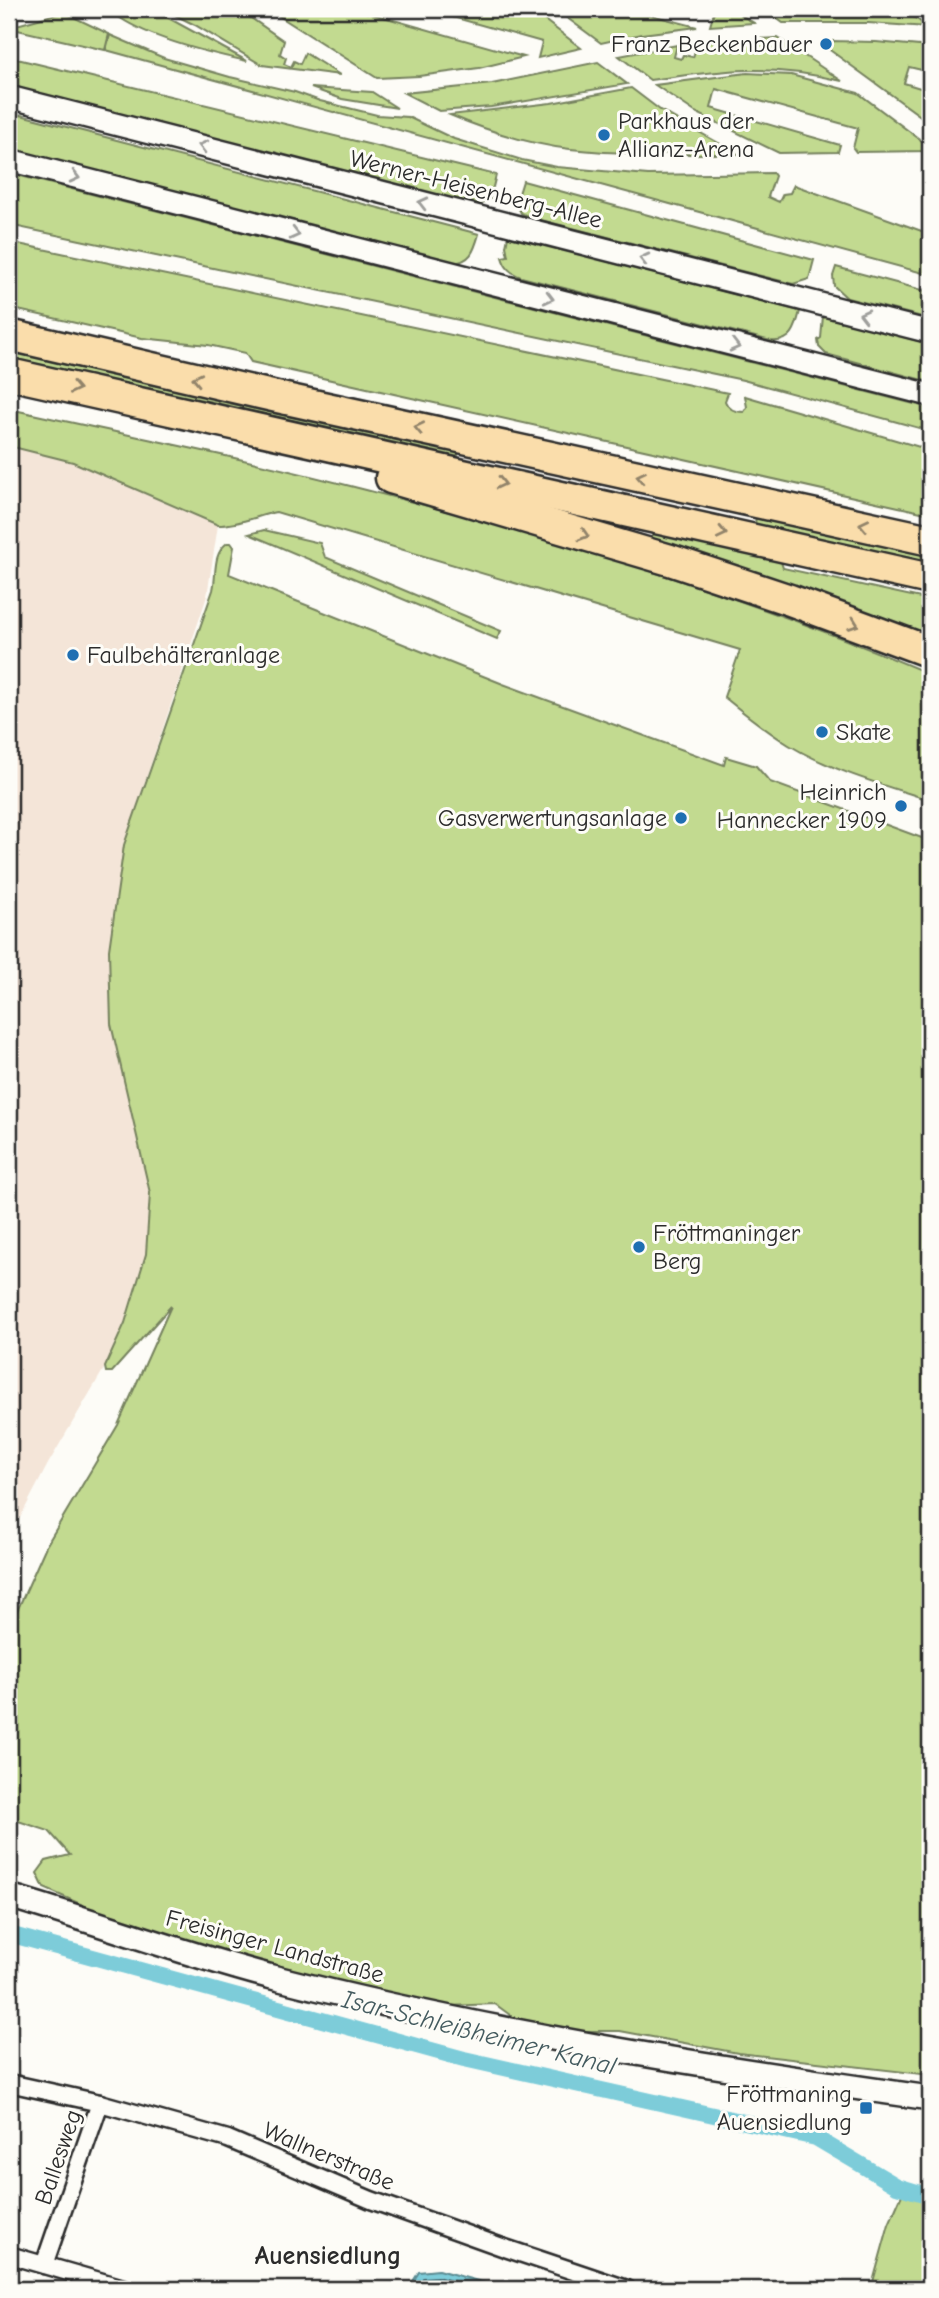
<svg xmlns="http://www.w3.org/2000/svg" width="939" height="2298" font-family="'Comic Neue',sans-serif">
  <rect width="100%" height="100%" fill="#fdfcf7"/>
  <filter id="ink" filterUnits="userSpaceOnUse"><feTurbulence type="fractalNoise" baseFrequency=".0143" numOctaves="2"/><feDisplacementMap in="SourceGraphic" scale="14" xChannelSelector="R" yChannelSelector="G"/><feConvolveMatrix kernelMatrix="1 2 1 2 8 2 1 2 1" color-interpolation-filters="sRGB"/></filter>
  <g filter="url(#ink)">
    <polygon fill="#f4e5d8" points="9,446 73,462 218,525 207,596 124,845 111,1024 150,1193 146,1254 125,1323 105,1367 48,1464 9,1539"/>
    <g fill="#c2da90" stroke="#76825e" stroke-width="2">
      <path d="M117 9H152L247 61C209 53 147 38 116 15Z"/>
      <polygon points="163,9 238,9 284,41 280,54 286,58 284,64 291,67 294,61 300,64 305,53 340,75 262,65 195,25"/>
      <polygon points="268,9 355,9 524,57 479,68 419,76 377,78"/>
      <polygon points="424,9 530,9 581,48 538,58 542,42"/>
      <polygon points="555,9 628,9 697,27 642,34 601,43"/>
      <polygon points="703,9 731,9 754,23 710,26 714,12"/>
      <polygon points="764,9 902,9 928,27 868,23 783,23"/>
      <polygon points="63,12 109,34 105,50 13,29 13,26"/>
      <polygon points="110,35 164,58 230,77 295,92 320,101 377,115 408,117 454,139 522,160 557,167 648,175 773,173 775,176 768,197 779,202 783,194 790,193 794,185 930,234 930,275 106,50"/>
      <path d="M778 38 842 81C769 63 722 70 650 80L619 56 677 45 674 57 681 59 683 55 693 57 698 42Z"/>
      <polygon points="830,41 876,42 930,47 930,72 909,67 904,83 930,91 930,103 926,120 827,48"/>
      <polygon points="9,57 496,175 490,199 482,203 463,202 9,86"/>
      <polygon points="598,62 627,84 491,107 439,111 404,93 492,84"/>
      <polygon points="747,73 791,75 858,93 930,147 930,151 856,152 853,148 858,128 716,89 711,108 840,145 838,152 779,153 695,112 655,85"/>
      <polygon points="311,88 372,92 397,108 342,99"/>
      <path d="M631 88 660 110 738 154C682 154 625 155 570 149 528 144 488 131 450 115L551 103Z"/>
      <path d="M9 112 479 234C474 251 471 262 452 263L9 149Z"/>
      <polygon points="9,173 930,408 930,431 743,380 9,225"/>
      <polygon points="523,181 814,260 809,279 793,284 529,217 521,213 516,203"/>
      <path d="M508 236 800 311C796 328 792 343 771 341L521 277C511 273 505 268 502 257L508 256 506 246Z"/>
      <path d="M9 242 728 393 725 401C728 409 735 412 744 412L747 407 745 396 930 450V514L251 362 245 353 208 345 142 338 9 308Z"/>
      <polygon points="836,267 930,292 930,319 847,298 834,286 833,276"/>
      <polygon points="823,316 930,344 930,382 826,354 819,347 818,340 821,338"/>
      <polygon points="9,351 459,450 457,459 9,359"/>
      <path d="M9 409C128 435 248 459 366 490 556 538 750 598 930 674V800C883 785 832 771 789 745 766 731 745 714 724 697L740 650 276 512C257 516 238 525 218 525L73 462 9 446Z"/>
      <polygon points="756,516 930,555 930,564 755,525"/>
      <polygon points="264,530 320,543 325,557 501,631 497,639 249,534"/>
      <polygon points="654,532 769,556 781,562 783,568 930,600 930,638 651,538"/>
      <path d="M227 543H231L234 547 229 574 503 684 724 765 726 757 756 766 770 782 930 841V2075L738 2053 620 2031H572L525 2026 495 2004 448 2006 312 1978 119 1921 44 1888 37 1873 46 1861 70 1855 49 1831 9 1818V1629L46 1546 118 1425 171 1306 112 1372H106L105 1367 125 1323 146 1254 150 1193 111 1024 109 950 124 845 213 590C217 573 212 555 227 543Z"/>
      <polygon points="904,2190 930,2198 930,2289 871,2289 889,2224"/>
    </g>
    <polygon fill="#7dccd9" stroke="#5c8c93" stroke-width="2" points="438,2270 507,2289 408,2289 419,2272"/>
    <g fill="none" stroke-linecap="round" stroke-linejoin="round">
      <polyline stroke="#4c6b71" stroke-width="2" points="416,2289 423,2278 437,2277 481,2289"/>
      <polyline stroke="#7dccd9" stroke-width="16" points="9,1934 464,2059 816,2138 897,2186 930,2196"/>
      <defs>
        <g id="minor">
          <polyline points="9,2083 100,2103 228,2139 371,2200 502,2247 627,2289"/>
          <polyline points="9,2255 127,2289"/>
          <polyline points="44,2265 100,2103"/>
        </g>
        <g id="tertiary">
          <polyline points="9,97 930,332"/>
          <polyline points="9,160 930,395"/>
        </g>
        <path id="secondary" d="M9 1896C98 1922 186 1955 276 1978 492 2033 710 2067 930 2098"/>
        <g id="motorway">
          <polyline points="9,335 277,397 930,540"/>
          <polyline points="9,374 930,579"/>
          <polyline points="391,478 670,560 790,600 930,652"/>
        </g>
      </defs>
      <use href="#minor" stroke="#2b2b2b" stroke-width="21"/>
      <use href="#tertiary" stroke="#2b2b2b" stroke-width="26"/>
      <use href="#secondary" stroke="#2b2b2b" stroke-width="28"/>
      <use href="#motorway" stroke="#2b2b2b" stroke-width="35"/>
      <use href="#minor" stroke="#fdfcf7" stroke-width="16"/>
      <use href="#tertiary" stroke="#fdfcf7" stroke-width="21"/>
      <use href="#secondary" stroke="#fdfcf7" stroke-width="23"/>
      <use href="#motorway" stroke="#faddab" stroke-width="30"/>
    </g>
    <defs><path id="oneway-chevron" d="M-2-3.5L2.5 0L-2 3.5" fill="none" stroke-width="1.6" stroke-linecap="round" stroke-linejoin="round" transform="scale(1.75)"/></defs>
    <g stroke="#9e9e9b">
      <use href="#oneway-chevron" transform="translate(203 146) rotate(-166)"/>
      <use href="#oneway-chevron" transform="translate(75 177) rotate(14)"/>
      <use href="#oneway-chevron" transform="translate(423 203) rotate(-166)"/>
      <use href="#oneway-chevron" transform="translate(295 234) rotate(14)"/>
      <use href="#oneway-chevron" transform="translate(644 259) rotate(-166)"/>
      <use href="#oneway-chevron" transform="translate(549 298) rotate(14)"/>
      <use href="#oneway-chevron" transform="translate(864 315) rotate(-166)"/>
      <use href="#oneway-chevron" transform="translate(735 346) rotate(14)"/>
    </g>
    <g stroke="#92846b">
      <use href="#oneway-chevron" transform="translate(197 379) rotate(-167)"/>
      <use href="#oneway-chevron" transform="translate(75 388) rotate(12)"/>
      <use href="#oneway-chevron" transform="translate(419 428) rotate(-168)"/>
      <use href="#oneway-chevron" transform="translate(641 477) rotate(-168)"/>
      <use href="#oneway-chevron" transform="translate(501 483) rotate(13)"/>
      <use href="#oneway-chevron" transform="translate(864 525) rotate(-168)"/>
      <use href="#oneway-chevron" transform="translate(722 533) rotate(13)"/>
      <use href="#oneway-chevron" transform="translate(584 535) rotate(17)"/>
      <use href="#oneway-chevron" transform="translate(854 624) rotate(20)"/>
    </g>
  </g>
  <g fill="#1f6fb2" stroke="#fdfcf7" stroke-width="2.5">
    <circle cx="826" cy="44" r="7"/>
    <circle cx="604" cy="135" r="7"/>
    <circle cx="73" cy="655" r="7"/>
    <circle cx="822" cy="732" r="7"/>
    <circle cx="901" cy="806" r="7"/>
    <circle cx="681" cy="818" r="7"/>
    <circle cx="639" cy="1247" r="7"/>
    <rect x="859" y="2101" width="14" height="14" rx="3.5"/>
  </g>
  <g text-anchor="middle" dominant-baseline="central" stroke-width="6" stroke-linejoin="round" paint-order="stroke">
    <g font-size="24" fill="#2b2b2b" stroke="#fdfcf7" text-anchor="end">
      <text x="812" y="44">Franz Beckenbauer</text>
      <text x="618" y="121" text-anchor="start">Parkhaus der<tspan x="618" dy="28">Allianz-Arena</tspan></text>
      <text x="87" y="655" text-anchor="start">Faulbehälteranlage</text>
      <text x="836" y="732" text-anchor="start">Skate</text>
      <text x="887" y="792">Heinrich<tspan x="887" dy="28">Hannecker 1909</tspan></text>
      <text x="667" y="818">Gasverwertungsanlage</text>
      <text x="653" y="1233" text-anchor="start">Fröttmaninger<tspan x="653" dy="28">Berg</tspan></text>
      <text x="852" y="2094">Fröttmaning<tspan x="852" dy="28">Auensiedlung</tspan></text>
    </g>
    <g font-size="24" fill="#2b2b2b" stroke="#fdfcf7">
      <text transform="translate(476 189) rotate(14)">Werner-Heisenberg-Allee</text>
      <text transform="translate(275 1946) rotate(15)">Freisinger Landstraße</text>
      <text transform="translate(329 2156) rotate(23)">Wallnerstraße</text>
      <text transform="translate(58 2157) rotate(-71)">Ballesweg</text>
    </g>
    <g font-size="26" font-style="italic" fill="#445b5f" stroke="#fdfcf7">
      <text transform="translate(479 2033) rotate(14)">Isar-Schleißheimer Kanal</text>
    </g>
    <g font-size="26" font-weight="bold" fill="#2b2b2b" stroke="#fdfcf7">
      <text x="328" y="2256">Auensiedlung</text>
    </g>
  </g>
  <rect width="939" height="2298" fill="none" stroke="#fdfcf7" stroke-width="35"/>
  <rect x="18" y="18" width="904" height="2263" fill="none" stroke="#2b2b2b" stroke-width="2.5" filter="url(#ink)"/>
</svg>
